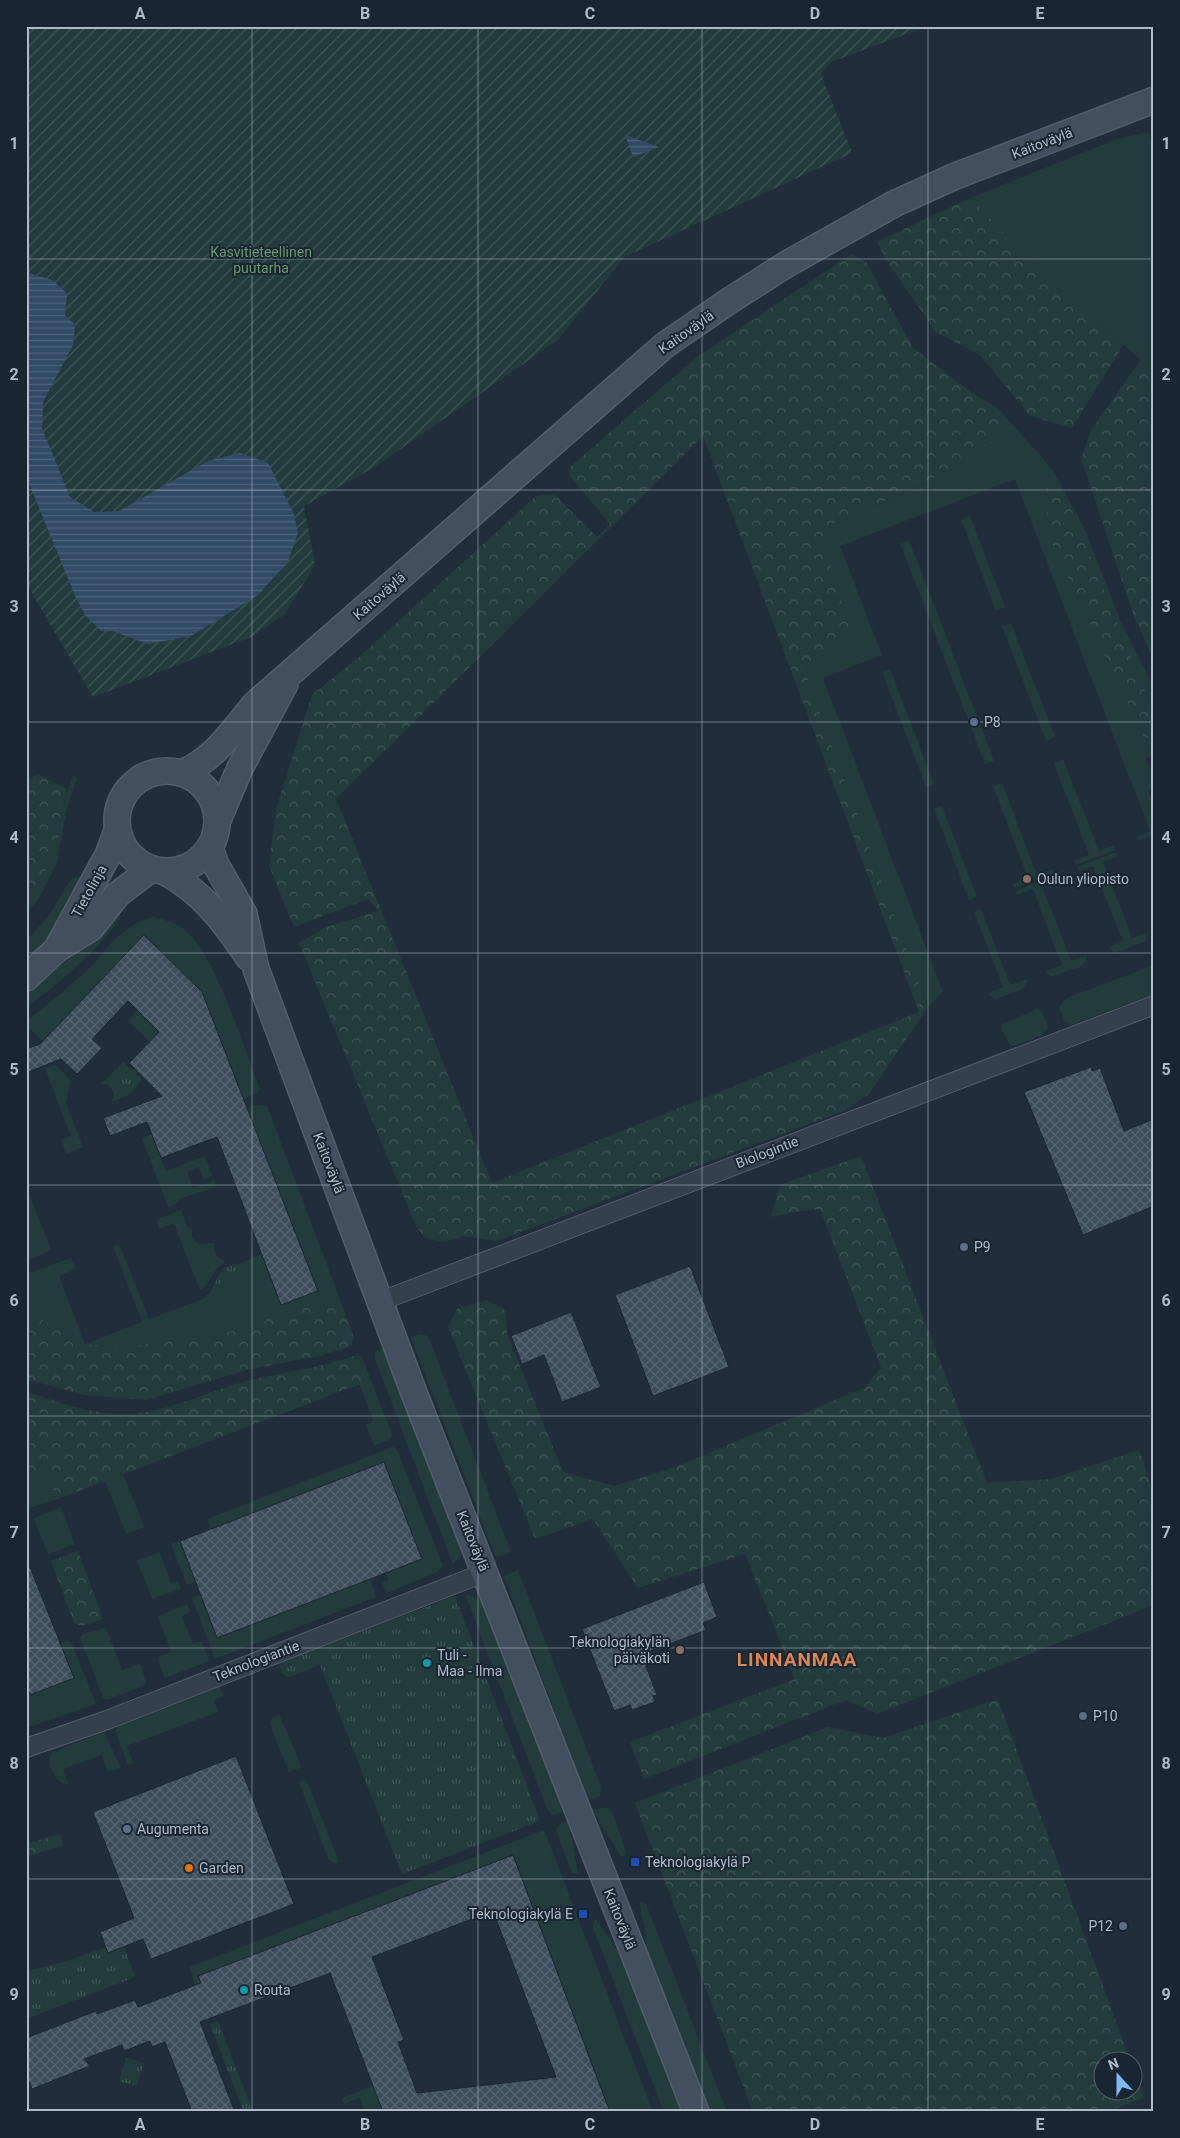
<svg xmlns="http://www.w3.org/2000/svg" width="1180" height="2138" font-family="Roboto,sans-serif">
  <defs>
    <pattern id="forest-crowns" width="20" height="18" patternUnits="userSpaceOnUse" patternTransform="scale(1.25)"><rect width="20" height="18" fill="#223c3d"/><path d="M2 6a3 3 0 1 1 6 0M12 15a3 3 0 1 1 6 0" fill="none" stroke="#405658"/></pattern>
    <pattern id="park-tufts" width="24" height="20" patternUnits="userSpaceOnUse" patternTransform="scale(1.25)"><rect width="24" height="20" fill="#223c3d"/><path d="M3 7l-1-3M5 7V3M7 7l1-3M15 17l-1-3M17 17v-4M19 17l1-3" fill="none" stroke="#405658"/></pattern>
    <pattern id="garden-furrows" width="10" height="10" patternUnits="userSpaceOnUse" patternTransform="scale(1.25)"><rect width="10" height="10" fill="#223c3d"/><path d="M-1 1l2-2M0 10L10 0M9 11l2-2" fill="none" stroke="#405658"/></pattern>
    <pattern id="water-rules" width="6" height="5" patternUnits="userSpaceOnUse" patternTransform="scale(1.25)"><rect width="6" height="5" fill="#324b65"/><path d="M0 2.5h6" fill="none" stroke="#4d637a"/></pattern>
    <pattern id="building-cross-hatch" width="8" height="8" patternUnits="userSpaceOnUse" patternTransform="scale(1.25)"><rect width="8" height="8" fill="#3c4d5b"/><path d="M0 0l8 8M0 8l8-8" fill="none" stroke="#566571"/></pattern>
  </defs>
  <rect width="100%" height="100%" fill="#202e3c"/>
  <g fill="#223c3d">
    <polygon points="1148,132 1154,147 1154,379 1141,360 1059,289 970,198 1117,139"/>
    <path d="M998 408 1053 470 1086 532 1120 620 1154 688V755L1146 758 1154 778V787L1148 790 1154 806V835L1138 841 1136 837 1150 831 1015 479 840 546 882 655 823 678 943 992 928 1007 809 683 806 663 852 631 823 541 833 524C881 502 968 470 1002 433Z"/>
    <polygon points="970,516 1005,607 996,611 961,519"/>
    <polygon points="909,540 994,761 985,764 900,543"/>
    <polygon points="1011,623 1055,737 1046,741 1002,626"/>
    <polygon points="890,669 934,784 926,787 882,672"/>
    <polygon points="1063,760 1099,851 1114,845 1115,850 1076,865 1074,861 1089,855 1054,763"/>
    <polygon points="73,775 77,778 67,808 57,863 40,896 26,915 26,893 40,881 57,853 61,813"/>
    <polygon points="1002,783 1037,875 1053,869 1054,873 1014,888 1013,884 1028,878 993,786"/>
    <polygon points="942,806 977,897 969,900 934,809"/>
    <polygon points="1116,852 1118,856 1103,862 1132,938 1148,932 1146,941 1115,953 1109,947 1123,941 1093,866 1078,871 1077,867"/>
    <polygon points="1055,875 1057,879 1042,886 1071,961 1086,956 1087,961 1080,967 1051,977 1046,971 1062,965 1033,889 1017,895 1016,891"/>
    <polygon points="83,877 59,928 26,962 26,941 47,918 72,878"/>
    <path d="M121 907C125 929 46 995 26 1007V994L71 957Z"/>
    <polygon points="981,909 1010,985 1027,979 1027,981 1023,989 996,999 987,994 1003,987 974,912"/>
    <path d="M153 917C164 919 176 923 185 930 215 954 245 1051 260 1089L257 1093 244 1099 202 992 144 936 43 1041 26 1025V1020C48 1005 67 989 86 971 107 951 123 923 153 917Z"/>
    <polygon points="1154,965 1154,994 1071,1025 1064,1021 1059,1007 1067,998"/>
    <polygon points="1037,1009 1042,1012 1048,1027 1042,1035 1014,1046 1008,1043 1002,1029 1002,1024"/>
    <polygon points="137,1010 162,1034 151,1043 128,1021"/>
    <polygon points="53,1066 57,1066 70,1080 66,1104 83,1147 66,1154 61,1140 71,1136 45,1068"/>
    <polygon points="254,1105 267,1106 343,1307 304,1306 228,1332 134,1346 85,1345 26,1310 26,1274 71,1258 76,1269 59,1276 85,1344 142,1322 113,1246 119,1244 149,1319 203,1299 210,1293 214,1285 222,1288 242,1266 238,1264 262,1254 281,1305 317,1291 247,1107"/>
    <polygon points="152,1134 166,1171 205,1156 212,1175 204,1179 199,1167 187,1172 193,1188 215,1180 216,1187 179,1199 179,1202 168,1207 142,1138"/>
    <polygon points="26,1185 51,1250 26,1261"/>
    <path d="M181 1210 187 1227 192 1230V1237C200 1249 206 1242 214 1243L216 1256 226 1262C210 1269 214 1283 200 1290L174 1223 160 1229 157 1222 160 1218Z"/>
    <polygon points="419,1334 428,1336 510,1549 509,1553 498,1557 495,1555 411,1337"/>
    <polygon points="387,1346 463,1545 463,1553 453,1565 375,1358 375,1352"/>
    <polygon points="359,1355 362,1357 392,1434 391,1439 374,1446 366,1425 371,1423 373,1419 360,1386 363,1384 354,1356"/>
    <polygon points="393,1447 397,1449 442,1563 443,1566 436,1573 386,1593 382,1582 389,1580 386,1573 422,1559 407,1520 389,1527 398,1498 384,1462 211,1529 207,1519"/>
    <polygon points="44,1472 58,1499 29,1508 26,1500 26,1475"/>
    <polygon points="123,1474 144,1527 126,1534 105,1481"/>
    <polygon points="61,1507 75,1544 48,1554 34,1518"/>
    <polygon points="180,1541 194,1577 230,1562 232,1567 187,1585 171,1544"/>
    <polygon points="160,1552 171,1583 178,1581 181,1589 152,1599 137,1561"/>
    <polygon points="518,1570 601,1787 600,1796 588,1801 504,1576"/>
    <polygon points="370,1579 376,1597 215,1659 192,1598 237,1581 239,1587 202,1601 217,1638"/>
    <polygon points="465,1594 481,1600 487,1606 565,1807 564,1812 552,1815 548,1811"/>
    <polygon points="187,1604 190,1612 182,1616 193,1644 202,1641 209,1661 165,1678 157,1658 171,1652 158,1616"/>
    <polygon points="106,1627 122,1670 140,1664 146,1681 145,1685 107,1700 103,1698 80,1638 82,1635"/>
    <polygon points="68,1640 71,1642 95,1701 94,1705 26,1728 26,1683 74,1678 61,1643"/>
    <polygon points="220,1687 224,1696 214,1700 218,1712 127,1746 133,1763 128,1765 115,1731 118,1726"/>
    <polygon points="279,1714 302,1767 289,1772 270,1724 271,1719"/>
    <path d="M104 1732 121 1768 108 1772 102 1755 63 1769 68 1784C54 1783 47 1765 51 1753Z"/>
    <polygon points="306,1779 339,1861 338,1863 334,1863 328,1858 299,1782"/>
    <polygon points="600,1808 609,1808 612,1812 626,1851 625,1855 621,1857 595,1814 593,1810"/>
    <polygon points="568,1821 578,1873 572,1873 556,1830 559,1825"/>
    <polygon points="544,1830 653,2112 610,2112 513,1856 327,1926 329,1933 312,1933 198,1976 208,2004 203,2006 189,1967"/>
    <polygon points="640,1903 646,1904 727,2112 708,2112 649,1958"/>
    <polygon points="595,1918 622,1957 682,2112 664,2112 593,1928"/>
    <polygon points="373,2086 383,2112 365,2112 360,2098 344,2104 342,2098"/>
  </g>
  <g fill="url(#forest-crowns)" fill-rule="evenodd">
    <polygon points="970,198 1059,289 1123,345 1072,428 1030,416 980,355 936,332 887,261 877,242"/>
    <path d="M852 254 866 262 913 348 972 393 998 408 1002 433C967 471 881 501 833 524L823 541 852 631 806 664 809 683 928 1007 869 1094 846 1110 497 1241 465 1236 444 1242 425 1238 416 1226 299 943 324 928 378 911 368 899 294 927 269 866 276 809 312 695 359 657 536 496 554 494 597 537 610 524 570 476V467L697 357ZM703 436 919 1012 492 1183 336 799Z"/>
    <polygon points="1141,360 1154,379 1154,660 1134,616 1081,458 1091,430"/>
    <polygon points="1045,476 1066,497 1154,713 1154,739 1144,737 1049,537"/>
    <polygon points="38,774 67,789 61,813 57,853 40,881 26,893 26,781"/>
    <polygon points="861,1156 987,1483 1051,1479 1139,1450 1154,1492 1154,1605 877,1714 846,1700 644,1779 630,1742 795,1679 745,1554 638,1588 593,1519 535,1539 448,1327 457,1309 487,1300 506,1311 507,1334 563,1472 614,1486 673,1468 866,1387 881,1367 820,1209 793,1212 771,1217 780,1185"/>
    <polygon points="304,1306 343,1307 354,1338 351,1346 323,1355 246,1370 147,1400 84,1395 26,1379 26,1310 85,1345 134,1346 228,1332"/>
    <path d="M354 1356 363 1384 352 1387 58 1499 44 1472 26 1475V1392C57 1401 89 1414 122 1414 166 1415 208 1390 251 1380 285 1372 320 1368 354 1356Z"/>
    <polygon points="78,1551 103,1619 82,1626 74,1623 51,1561"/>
    <polygon points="998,1699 1130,2060 1102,2060 1102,2090 1132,2090 1133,2066 1144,2098 1106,2112 753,2112 635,1803 828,1727 883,1738"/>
    <polygon points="60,1834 63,1845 26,1857 26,1844"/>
  </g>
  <g fill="url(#park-tufts)">
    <polygon points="123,1062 133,1071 135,1068 138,1072 136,1074 142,1080 130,1094 111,1102 115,1094 108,1084 101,1084"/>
    <polygon points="234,1264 242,1266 245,1271 241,1282 230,1288 214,1285 222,1269"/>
    <polygon points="455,1596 539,1818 537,1822 402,1874 320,1665 289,1677 282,1674 280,1666 282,1662"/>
    <polygon points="106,1947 124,1947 135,1977 26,2019 26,1971 64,1962"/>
    <polygon points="218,2021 253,2112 244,2112 210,2024"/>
    <polygon points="126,2058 144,2063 137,2086 119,2081"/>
  </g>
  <polygon fill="url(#garden-furrows)" points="26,26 928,26 831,62 821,74 852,153 624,257 558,340 373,468 304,506 315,565 285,614 251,637 93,697 26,583"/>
  <g fill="url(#water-rules)">
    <polygon points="625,135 659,147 633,157"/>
    <polygon points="26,272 52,280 67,293 65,316 75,324 73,345 43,402 42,428 70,497 94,512 119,511 208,461 240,453 268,463 294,514 298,533 288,561 257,596 191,636 148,644 112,631 101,631 86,616 76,598 26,476"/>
  </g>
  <g fill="url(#building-cross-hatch)" stroke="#1b2733" fill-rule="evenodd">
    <polygon points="144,935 202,992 318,1291 281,1305 217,1137 161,1158 147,1122 110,1136 103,1118 162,1096 129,1063 159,1032 128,1001 92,1039 102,1048 77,1074 61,1059 26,1073 26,1049 40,1044"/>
    <polygon points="1091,1067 1092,1071 1100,1068 1124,1131 1154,1119 1154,1206 1083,1235 1024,1092"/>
    <polygon points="690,1266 729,1367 653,1396 615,1295"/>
    <polygon points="571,1312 601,1387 562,1402 544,1355 522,1364 511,1336"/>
    <polygon points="384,1462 422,1559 217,1638 180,1541"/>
    <polygon points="26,1557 74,1678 30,1695 26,1683"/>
    <polygon points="704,1582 717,1617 703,1623 706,1630 651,1651 646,1666 657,1695 653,1696 655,1702 632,1710 630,1705 614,1711 582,1629"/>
    <polygon points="236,1756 294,1904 151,1959 143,1939 108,1953 100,1932 134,1918 93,1812"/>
    <path d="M513 1855 610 2112H383L330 1973 200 2022 235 2112H192L165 2042 152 2047 150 2041 124 2051 122 2045 84 2059 90 2066 32 2089 26 2074V2038L96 2011 97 2014 135 2000 138 2007 201 1983 198 1976ZM493 1911 556 2077 417 2093 398 2042 404 2040 372 1957Z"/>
  </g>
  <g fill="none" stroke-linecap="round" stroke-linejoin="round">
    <defs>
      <g id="street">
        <polyline points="381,1301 1154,1005"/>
        <polyline points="26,1748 107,1720 486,1572"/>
      </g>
      <g id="secondary">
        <circle cx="167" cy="821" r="50"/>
        <path d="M182 773C216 758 232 731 255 704L665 345 729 301 787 264 894 204 953 177 1154 100"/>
        <polyline points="217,822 240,768 285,684"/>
        <polyline points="210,848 216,865 244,914 256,969 414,1393 696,2112"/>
        <path d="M165 872C204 893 224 922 249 958"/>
        <polyline points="58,947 108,855 117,831"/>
        <polyline points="26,978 57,949 91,928 117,895 151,869"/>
      </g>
    </defs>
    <use href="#street" stroke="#525e6a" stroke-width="20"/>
    <use href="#secondary" stroke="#525e6a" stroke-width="28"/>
    <use href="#street" stroke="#34404c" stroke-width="18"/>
    <use href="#secondary" stroke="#414f5f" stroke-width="25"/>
  </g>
  <path fill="none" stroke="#afbbc8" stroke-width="1" stroke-opacity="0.55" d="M252 26V2112M478 26V2112M702 26V2112M928 26V2112M26 259H1154M26 490H1154M26 722H1154M26 953H1154M26 1185H1154M26 1416H1154M26 1648H1154M26 1879H1154"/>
  <g fill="#5c6f8a" stroke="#192531" stroke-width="2">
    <circle cx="974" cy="722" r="5"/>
    <circle cx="964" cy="1247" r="5"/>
    <circle cx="1083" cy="1716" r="5"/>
    <circle cx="127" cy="1829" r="5"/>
    <circle cx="1123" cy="1926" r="5"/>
  </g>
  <g fill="#8d6e63" stroke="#192531" stroke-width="2">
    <circle cx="1027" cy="879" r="5"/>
    <circle cx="680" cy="1650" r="5"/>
  </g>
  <g fill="#0f9aa8" stroke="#192531" stroke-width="2">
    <circle cx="427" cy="1663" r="5"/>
    <circle cx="244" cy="1990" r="5"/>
  </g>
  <g fill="#1a4fb4" stroke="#192531" stroke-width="2">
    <rect x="630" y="1857" width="10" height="10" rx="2.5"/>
    <rect x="578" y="1909" width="10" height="10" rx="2.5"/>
  </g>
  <circle fill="#e8710a" stroke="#192531" stroke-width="2" cx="189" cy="1868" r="5"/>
  <g text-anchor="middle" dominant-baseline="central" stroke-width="4" stroke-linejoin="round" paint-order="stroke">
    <g font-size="14" fill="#afbbc8" stroke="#192531">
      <text transform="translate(1042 143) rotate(-21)">Kaitoväylä</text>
      <text transform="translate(686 332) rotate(-35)">Kaitoväylä</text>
      <text transform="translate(379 596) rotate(-41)">Kaitoväylä</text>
      <text transform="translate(89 891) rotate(-61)">Tietolinja</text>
      <text transform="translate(767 1152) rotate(-21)">Biologintie</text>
      <text transform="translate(329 1163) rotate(69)">Kaitoväylä</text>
      <text transform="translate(473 1541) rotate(68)">Kaitoväylä</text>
      <text transform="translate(256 1661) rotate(-21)">Teknologiantie</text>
      <text transform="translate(620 1919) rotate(68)">Kaitoväylä</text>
    </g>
    <g font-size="14" fill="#649b6c" stroke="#192531">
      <text x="261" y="252">Kasvitieteellinen<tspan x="261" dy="16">puutarha</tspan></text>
    </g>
    <g font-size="14" fill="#afbbc8" stroke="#192531" text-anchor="start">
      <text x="984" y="722">P8</text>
      <text x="1037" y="879">Oulun yliopisto</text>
      <text x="974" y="1247">P9</text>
      <text x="670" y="1642" text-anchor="end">Teknologiakylän<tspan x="670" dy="16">päiväkoti</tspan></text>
      <text x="437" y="1655">Tuli -<tspan x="437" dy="16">Maa - Ilma</tspan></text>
      <text x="1093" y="1716">P10</text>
      <text x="137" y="1829">Augumenta</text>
      <text x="645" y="1862">Teknologiakylä P</text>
      <text x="199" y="1868">Garden</text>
      <text x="573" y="1914" text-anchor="end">Teknologiakylä E</text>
      <text x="1113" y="1926" text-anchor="end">P12</text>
      <text x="254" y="1990">Routa</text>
    </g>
    <g font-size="19" font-weight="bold" letter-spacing="1" fill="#dc8555" stroke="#192531">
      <text x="797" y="1659">LINNANMAA</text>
    </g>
  </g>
  <rect width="1180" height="2138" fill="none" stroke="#192531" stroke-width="55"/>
  <g transform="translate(1118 2076) rotate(339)"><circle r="24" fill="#192531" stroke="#55616d"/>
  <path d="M0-4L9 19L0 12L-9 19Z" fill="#7dbaff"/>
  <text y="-8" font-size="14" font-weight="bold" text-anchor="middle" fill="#afbbc8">N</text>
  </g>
  <rect x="28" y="28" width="1124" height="2082" fill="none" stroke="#afbbc8" stroke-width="2"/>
  <g font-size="16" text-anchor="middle" font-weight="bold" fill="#afbbc8">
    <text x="140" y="19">A</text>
    <text x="365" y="19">B</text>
    <text x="590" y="19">C</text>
    <text x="815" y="19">D</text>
    <text x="1040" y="19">E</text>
    <text x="14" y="149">1</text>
    <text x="1166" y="149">1</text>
    <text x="14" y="380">2</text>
    <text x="1166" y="380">2</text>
    <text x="14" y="612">3</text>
    <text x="1166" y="612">3</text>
    <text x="14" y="843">4</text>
    <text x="1166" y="843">4</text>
    <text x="14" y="1075">5</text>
    <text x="1166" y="1075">5</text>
    <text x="14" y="1306">6</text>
    <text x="1166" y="1306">6</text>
    <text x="14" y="1538">7</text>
    <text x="1166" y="1538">7</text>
    <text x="14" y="1769">8</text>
    <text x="1166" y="1769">8</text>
    <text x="14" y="2000">9</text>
    <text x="1166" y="2000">9</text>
    <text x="140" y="2130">A</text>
    <text x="365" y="2130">B</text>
    <text x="590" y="2130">C</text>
    <text x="815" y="2130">D</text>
    <text x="1040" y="2130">E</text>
  </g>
</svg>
